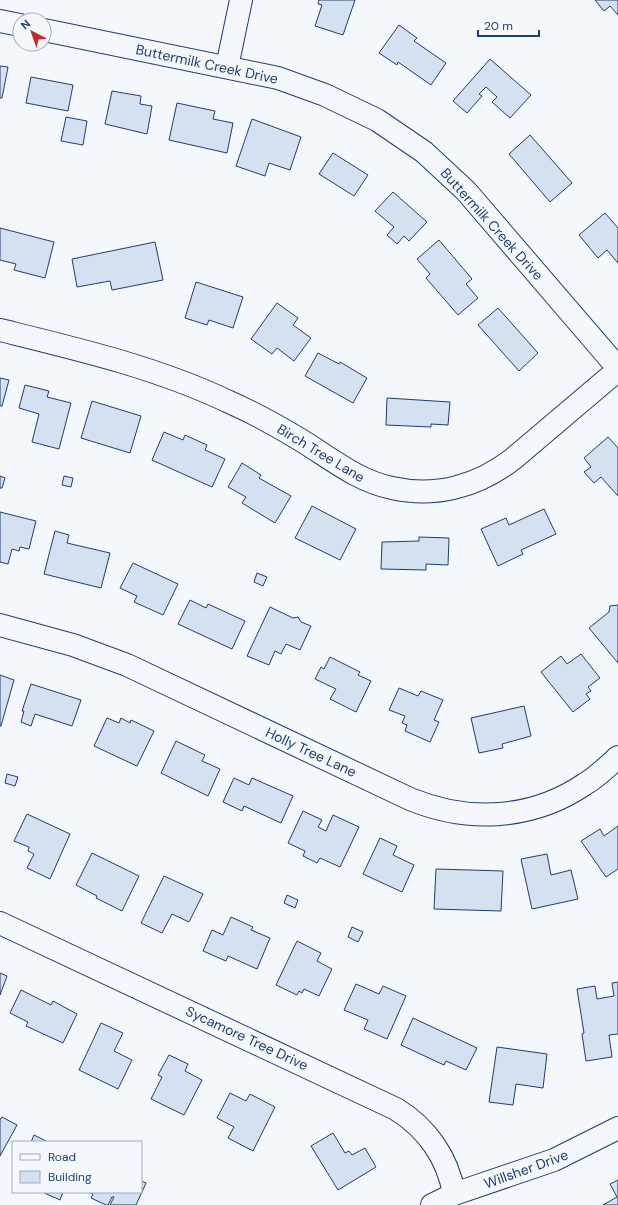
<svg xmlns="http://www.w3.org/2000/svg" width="618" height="1205" font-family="'DM Sans',sans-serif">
  <rect width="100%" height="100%" fill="#f4f7fb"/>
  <g fill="#d5e0f0" stroke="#1d3f73">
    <polygon points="319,0 355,0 343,35 315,26 322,5 318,4"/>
    <polygon points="595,0 618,0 618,15 610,6 604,11"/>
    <polygon points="399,25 417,38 414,41 446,63 431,85 398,62 397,65 379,53"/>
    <polygon points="490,59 531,95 510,118 492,102 497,97 486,87 479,94 482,96 467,113 453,101"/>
    <polygon points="0,66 8,67 2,98 0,98"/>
    <polygon points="31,77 73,85 68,111 26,103"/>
    <polygon points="112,91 141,96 140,104 152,106 147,134 105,124"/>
    <polygon points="177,103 215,111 213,119 233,123 227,153 169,140"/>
    <polygon points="66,117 87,121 83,145 61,141"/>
    <polygon points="252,119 301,137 290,170 269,163 265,176 236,166"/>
    <polygon points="530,135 572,183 550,202 509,154"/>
    <polygon points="333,153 368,175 354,196 319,174"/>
    <polygon points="393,192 427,222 409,241 404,236 397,244 387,235 394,227 375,211"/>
    <polygon points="605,213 618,228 618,263 607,250 598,258 579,235"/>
    <polygon points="0,228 54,242 45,278 14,270 16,264 0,260"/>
    <polygon points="439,240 472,279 466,284 478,298 458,315 426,278 430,274 417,259"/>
    <polygon points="155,242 163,280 112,290 110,281 77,287 72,259"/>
    <polygon points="196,282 243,297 233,328 209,320 207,325 185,318"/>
    <polygon points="277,303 298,318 293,325 311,338 294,361 277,348 272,354 251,339"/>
    <polygon points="498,308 538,353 519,371 478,325"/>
    <polygon points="318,353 339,364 340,362 367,378 353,403 305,376"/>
    <polygon points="0,378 9,380 2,406 0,406"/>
    <polygon points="25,385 49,391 47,397 71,403 59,449 32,442 39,414 19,408"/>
    <polygon points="387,398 450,402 448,425 431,424 431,427 386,425"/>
    <polygon points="92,401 141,416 130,453 81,438"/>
    <polygon points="164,432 183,440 185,435 207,445 205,450 225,459 212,487 152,460"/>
    <polygon points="608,437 618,448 618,496 601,477 594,483 584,472 591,467 584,458"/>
    <polygon points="242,463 261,475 259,478 291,496 275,523 242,503 246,497 228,487"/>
    <polygon points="0,476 5,478 2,488 0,488"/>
    <polygon points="64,476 73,478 71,487 62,485"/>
    <polygon points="312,506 356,529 340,560 295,538"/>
    <polygon points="544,509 556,534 521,550 523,554 498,566 481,529 506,518 509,525"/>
    <polygon points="0,512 36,521 29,549 20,547 19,551 12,549 8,564 0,562"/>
    <polygon points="55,531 69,535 67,543 110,553 101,588 44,574"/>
    <polygon points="419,537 449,538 448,565 426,564 426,570 381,569 382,542 419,541"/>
    <polygon points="133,563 178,584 163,615 134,602 137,596 120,588"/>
    <polygon points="257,573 267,577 263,586 254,582"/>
    <polygon points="190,600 206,608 208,604 245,621 232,649 178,624"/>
    <polygon points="618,605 618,663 589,628 609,612 610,606"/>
    <polygon points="270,607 293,618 298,617 301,622 311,626 300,650 286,644 281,654 275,651 269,665 247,656"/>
    <polygon points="581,654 600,678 588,687 591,691 586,694 590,699 573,712 541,672 561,656 567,664"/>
    <polygon points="330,657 360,672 358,675 371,681 356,712 330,699 336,689 315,679 321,667 324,669"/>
    <polygon points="0,675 14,680 1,726 0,726"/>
    <polygon points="31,684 81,700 72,726 35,714 31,726 21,722 24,711 22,711"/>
    <polygon points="399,688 418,696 421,691 443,700 434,720 439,722 430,742 405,731 407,725 402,723 405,716 389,710"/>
    <polygon points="524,706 531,736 502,744 503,748 479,753 471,718"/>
    <polygon points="107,718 119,723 121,718 130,723 131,720 154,731 137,766 94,746"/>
    <polygon points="176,741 205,755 202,761 220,769 208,796 161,773"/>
    <polygon points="7,774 18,777 15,786 5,783"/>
    <polygon points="234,778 249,785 252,778 293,796 281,823 244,806 242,811 223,802"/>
    <polygon points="303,811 322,820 318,827 326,831 333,815 359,827 340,867 320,858 317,863 303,856 305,851 288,843"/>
    <polygon points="27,814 70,834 50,879 27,868 34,854 28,851 29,847 14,841"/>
    <polygon points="618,826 618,869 606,877 581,841 600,829 604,836"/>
    <polygon points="380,838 397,846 393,855 414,865 402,892 363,874"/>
    <polygon points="92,853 139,876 122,911 96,898 97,896 76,885"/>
    <polygon points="547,854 551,875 571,870 578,899 532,909 521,859"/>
    <polygon points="436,869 503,871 501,911 434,909"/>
    <polygon points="164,876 203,894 189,922 172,914 162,933 141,923"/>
    <polygon points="287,895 298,900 295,908 284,903"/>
    <polygon points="231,917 253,927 251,930 270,938 257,969 228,956 226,961 203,951 212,930 223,935"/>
    <polygon points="352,927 363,932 358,942 348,937"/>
    <polygon points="297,941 321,953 317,961 332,969 319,996 304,989 302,993 299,991 297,995 276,985"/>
    <polygon points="0,973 7,976 0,995"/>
    <polygon points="618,982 618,1034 609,1035 612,1057 586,1061 582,1034 584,1033 577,989 595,986 597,999 614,996 612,983"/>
    <polygon points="356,984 379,994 383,986 406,996 387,1039 364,1029 368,1020 344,1010"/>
    <polygon points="21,990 51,1005 53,1001 77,1014 63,1043 26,1026 28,1022 10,1013"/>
    <polygon points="413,1018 477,1048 466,1070 446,1061 444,1065 401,1045"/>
    <polygon points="101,1023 123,1033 114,1051 132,1060 118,1089 79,1070"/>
    <polygon points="497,1047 547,1054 543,1088 516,1084 513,1105 489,1102"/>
    <polygon points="169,1055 188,1064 185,1071 202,1080 184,1115 151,1099 162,1077 158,1075"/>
    <polygon points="230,1093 246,1101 250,1094 275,1107 253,1151 228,1138 234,1127 217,1118"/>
    <polygon points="2,1117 17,1125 0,1156 0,1120"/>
    <polygon points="333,1133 345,1153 349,1151 352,1155 365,1148 376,1167 338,1190 311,1146"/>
    <polygon points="34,1135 48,1142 31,1142"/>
    <polygon points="618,1180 618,1205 603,1205 617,1197 610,1184"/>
    <polygon points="141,1181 146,1183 136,1205 110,1205 114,1197 112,1197 108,1205 106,1205 91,1198 93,1194 88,1192 141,1192"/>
    <polygon points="42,1192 63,1192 60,1200"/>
  </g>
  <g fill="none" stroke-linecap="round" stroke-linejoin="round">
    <defs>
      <g id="minor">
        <polyline points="0,21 20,25"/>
        <polyline points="44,30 278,78 325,95 377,120 424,152 466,191 618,368"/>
        <polyline points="227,67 241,0"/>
        <path d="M0 330C77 349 155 367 227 401 252 412 276 425 299 439 329 457 357 481 392 488 436 498 478 486 513 459L618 370"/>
        <path d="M0 625 73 645 127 665 410 799C468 823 532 820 585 784 597 777 607 767 618 757"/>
        <path d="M0 923 396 1109C427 1128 448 1158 454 1194"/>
        <polyline points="432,1205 454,1194 554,1160 618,1128"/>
      </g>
    </defs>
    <use href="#minor" stroke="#1d3f73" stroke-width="24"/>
    <use href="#minor" stroke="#f4f7fb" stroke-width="22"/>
  </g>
  <g text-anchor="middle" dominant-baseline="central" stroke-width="3" stroke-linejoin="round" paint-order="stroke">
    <g font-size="14" fill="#1d3f73" stroke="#f4f7fb">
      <text transform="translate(207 64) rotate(12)">Buttermilk Creek Drive</text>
      <text transform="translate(492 224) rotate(48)">Buttermilk Creek Drive</text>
      <text transform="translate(321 453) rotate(31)">Birch Tree Lane</text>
      <text transform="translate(311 752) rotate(25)">Holly Tree Lane</text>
      <text transform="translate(247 1038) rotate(25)">Sycamore Tree Drive</text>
      <text transform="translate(526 1169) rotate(-20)">Willsher Drive</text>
    </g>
  </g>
  <rect x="12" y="1141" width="130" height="52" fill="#f4f7fb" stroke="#9eadc5"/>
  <rect x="20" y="1154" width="20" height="6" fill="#f4f7fb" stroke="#9eadc5"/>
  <text x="48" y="1161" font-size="12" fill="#1d3f73">Road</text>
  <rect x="20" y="1171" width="20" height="12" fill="#d5e0f0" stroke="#9eadc5"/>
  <text x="48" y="1181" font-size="12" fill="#1d3f73">Building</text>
  <g transform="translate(32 32) rotate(319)"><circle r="19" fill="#f4f7fb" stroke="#9eadc5"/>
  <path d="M0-3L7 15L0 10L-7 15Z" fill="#c62828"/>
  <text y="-6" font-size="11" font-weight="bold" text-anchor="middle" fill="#1d3f73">N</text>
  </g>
  <path d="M478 30v6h61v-6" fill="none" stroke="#1d3f73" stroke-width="2"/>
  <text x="484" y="30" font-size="12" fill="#1d3f73" stroke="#f4f7fb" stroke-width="3" paint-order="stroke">20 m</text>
</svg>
